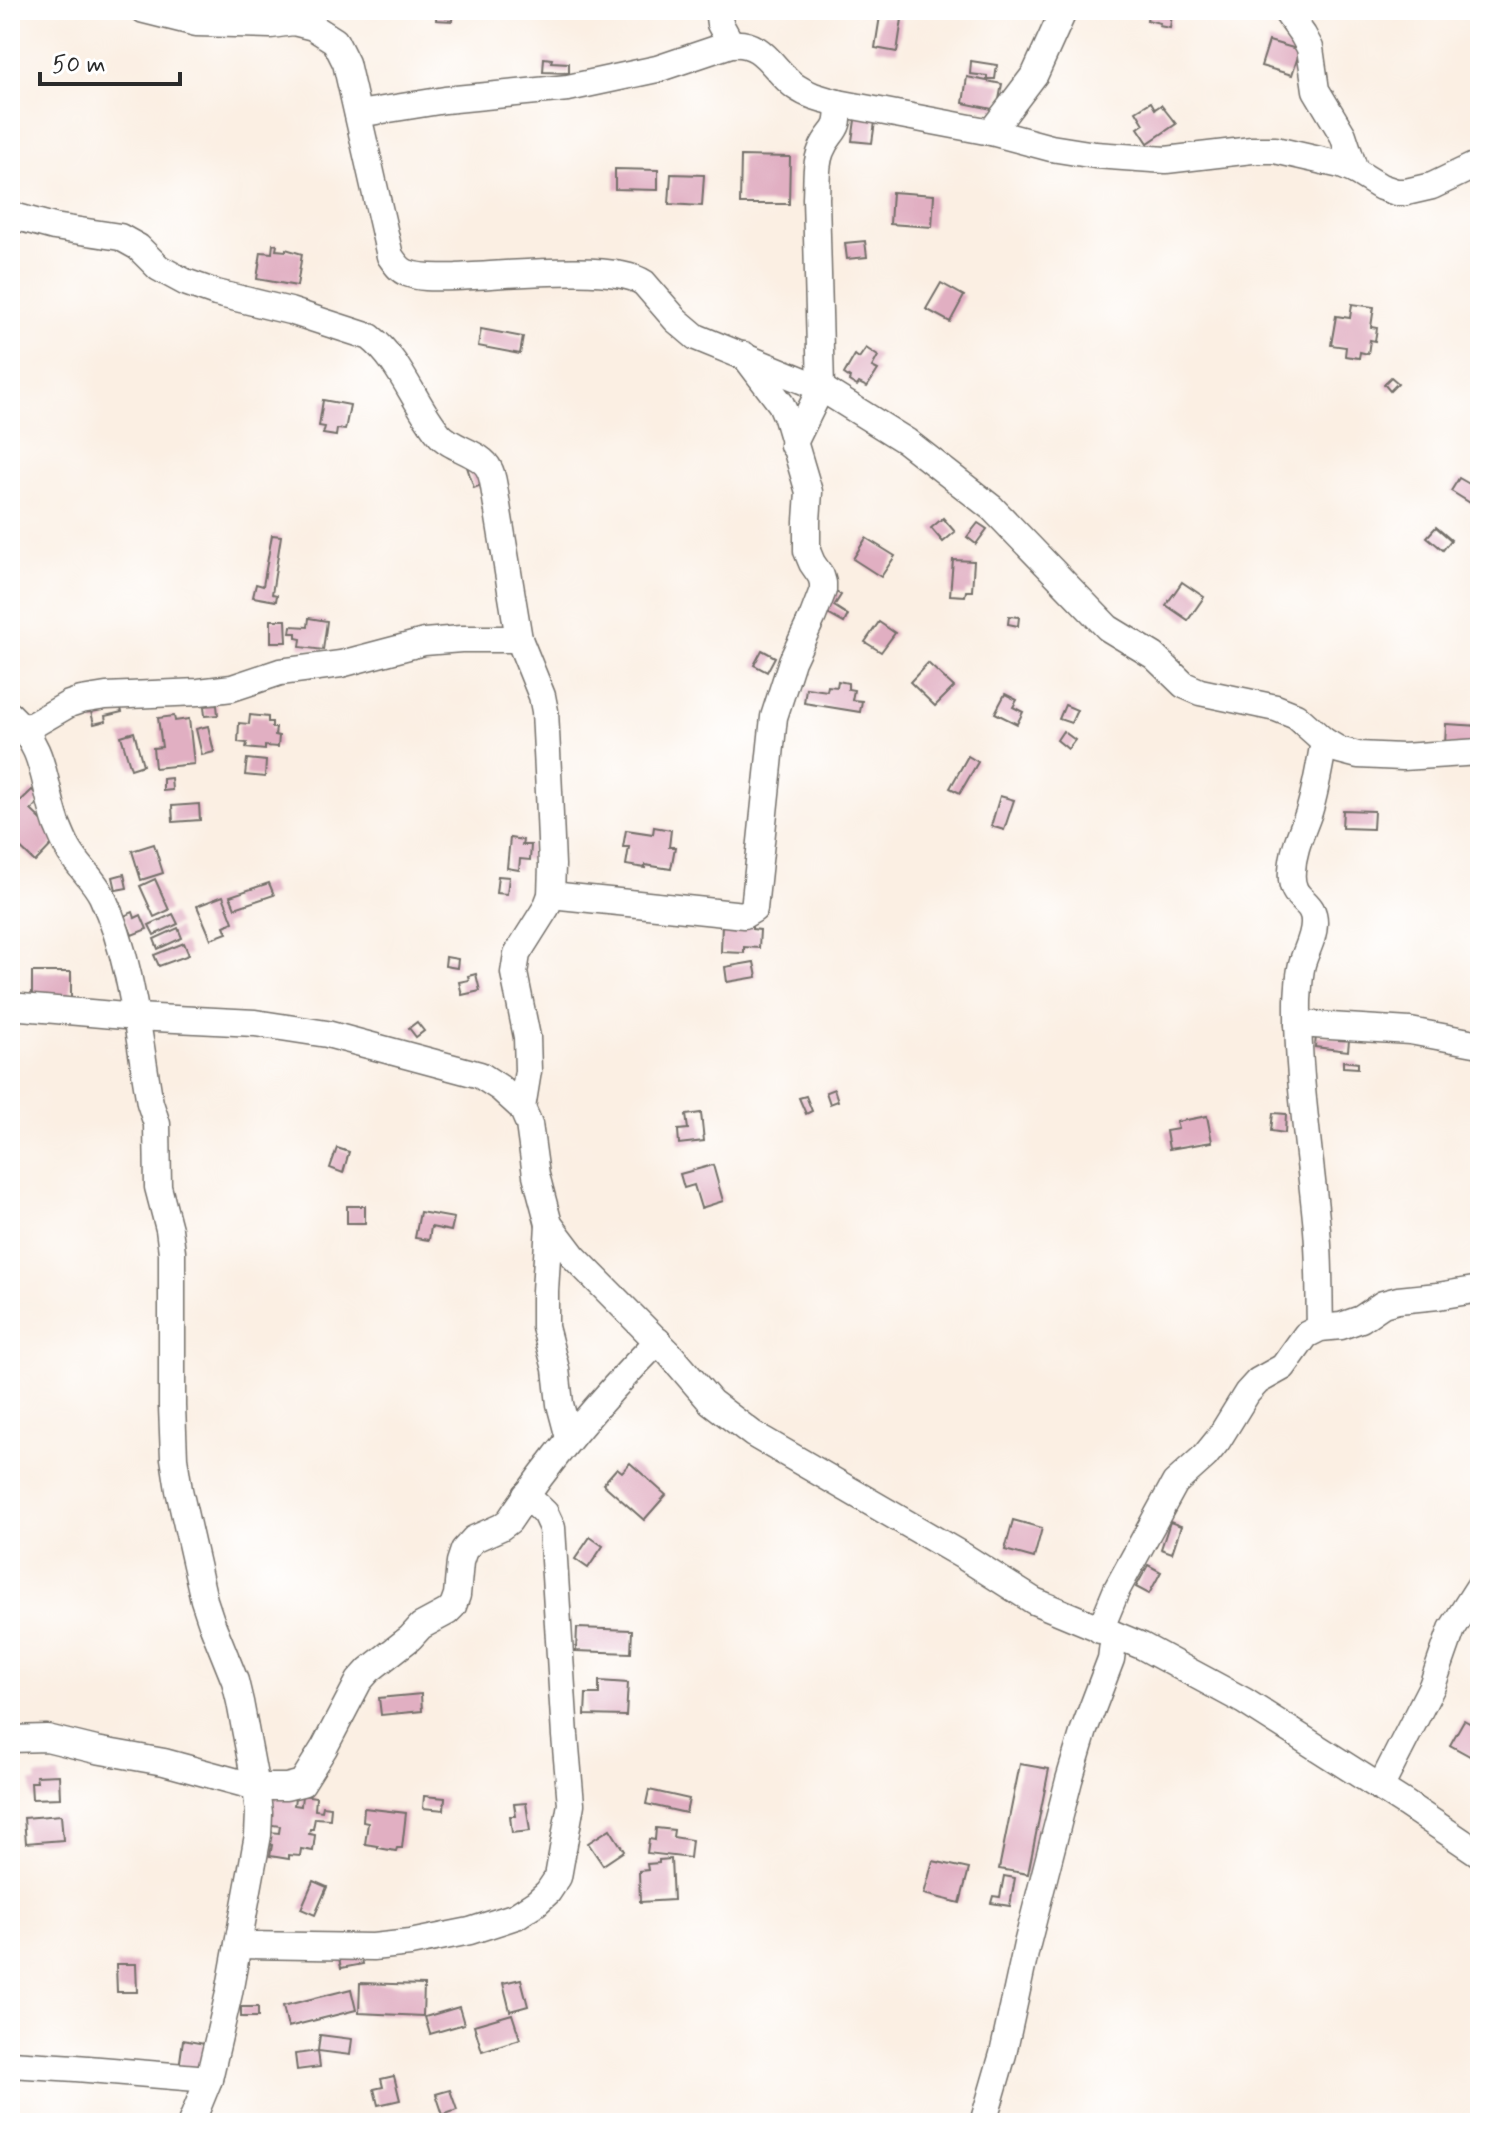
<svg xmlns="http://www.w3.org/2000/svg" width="1490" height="2133" font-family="Mynerve,sans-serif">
  <rect width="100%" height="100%" fill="#fff"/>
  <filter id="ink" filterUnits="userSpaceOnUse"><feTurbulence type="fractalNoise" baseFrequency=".0125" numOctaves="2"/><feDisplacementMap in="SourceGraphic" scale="16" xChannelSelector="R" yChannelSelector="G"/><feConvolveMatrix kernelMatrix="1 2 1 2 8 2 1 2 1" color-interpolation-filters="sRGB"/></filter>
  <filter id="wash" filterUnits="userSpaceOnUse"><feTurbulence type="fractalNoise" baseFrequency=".006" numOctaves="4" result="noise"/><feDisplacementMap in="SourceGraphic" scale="32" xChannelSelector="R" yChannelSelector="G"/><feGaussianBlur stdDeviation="1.8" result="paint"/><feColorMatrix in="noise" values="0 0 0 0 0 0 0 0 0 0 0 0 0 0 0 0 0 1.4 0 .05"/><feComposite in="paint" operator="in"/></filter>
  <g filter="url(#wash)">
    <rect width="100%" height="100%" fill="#fbefe3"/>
    <g id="blocks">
      <g fill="#e1afc2">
        <polygon points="437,10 453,10 452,21 436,20"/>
        <polygon points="1149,10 1172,14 1170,28 1159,26 1160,23 1147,20"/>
        <polygon points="1192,10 1212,10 1212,15 1192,12"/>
        <polygon points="880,16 902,19 897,52 875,48"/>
        <polygon points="1269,41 1300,50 1292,75 1261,66"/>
        <polygon points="544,58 552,59 551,62 569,63 569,73 543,72"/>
        <polygon points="971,61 997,65 995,79 987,79 987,76 970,74"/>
        <polygon points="967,77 1002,84 997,110 963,103"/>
        <polygon points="1151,102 1155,109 1161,105 1176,124 1148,143 1138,128 1144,124 1136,111"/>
        <polygon points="856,113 876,115 872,143 852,141"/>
        <polygon points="741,156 790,157 789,204 740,204"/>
        <polygon points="615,169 658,170 658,190 615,189"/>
        <polygon points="671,174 704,175 702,206 669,204"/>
        <polygon points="892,192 934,195 932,227 890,224"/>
        <polygon points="865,241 867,257 847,259 845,243"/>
        <polygon points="273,244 277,245 276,250 286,251 286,249 302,254 297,286 257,279 261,252 272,253"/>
        <polygon points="941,283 964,296 950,322 926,309"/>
        <polygon points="1352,304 1374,307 1371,327 1377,328 1375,341 1370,340 1368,354 1360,352 1359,358 1345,356 1346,347 1331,345 1336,316 1350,318"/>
        <polygon points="481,329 523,337 520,354 478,346"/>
        <polygon points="866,348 878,356 872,367 878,370 867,387 859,383 857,386 849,381 850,378 844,374 855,355 859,358"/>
        <polygon points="1391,377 1398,383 1390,391 1384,384"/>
        <polygon points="323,400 350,405 345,430 337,429 336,436 323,434 325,427 319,426"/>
        <polygon points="479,463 486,483 474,488 467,467"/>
        <polygon points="1459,478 1480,490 1472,504 1451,491"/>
        <polygon points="943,518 955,532 943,542 931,528"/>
        <polygon points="978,523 987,529 976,544 967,537"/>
        <polygon points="1436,527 1451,540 1443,550 1427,537"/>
        <polygon points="272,535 281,536 272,594 277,595 276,601 253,597 256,584 263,586"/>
        <polygon points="866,538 895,556 881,577 853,559"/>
        <polygon points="953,560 974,561 972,591 966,591 965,596 950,595"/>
        <polygon points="1182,582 1204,597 1188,620 1166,605"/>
        <polygon points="829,588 841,595 834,606 848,615 844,623 817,608"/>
        <polygon points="1009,616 1019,617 1018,626 1008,624"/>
        <polygon points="309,618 327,621 323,650 300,647 301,639 296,638 296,633 290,633 291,626 308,627"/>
        <polygon points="271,620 286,620 287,642 271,642"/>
        <polygon points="879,622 895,633 881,652 865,642"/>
        <polygon points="762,650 775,657 767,672 754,665"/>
        <polygon points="928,663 954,687 935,706 910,682"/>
        <polygon points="838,681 848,683 848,689 854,690 852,700 862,701 860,712 804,703 806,688 827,691 828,686 837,687"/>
        <polygon points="1005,694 1017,700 1013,707 1023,712 1017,724 995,713"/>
        <polygon points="119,702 122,712 105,716 106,721 94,724 90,708"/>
        <polygon points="217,705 218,715 205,716 204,706"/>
        <polygon points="1065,705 1077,710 1071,723 1059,719"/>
        <polygon points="250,715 268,717 268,722 272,722 272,728 276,728 275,735 279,736 278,747 265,746 265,750 246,748 247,743 238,742 239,723 249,724"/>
        <polygon points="174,716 175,721 189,719 194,764 155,768 153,748 162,747 158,718"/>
        <polygon points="1446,724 1480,726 1480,747 1445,745"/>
        <polygon points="208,726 214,752 202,755 196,729"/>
        <polygon points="1063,731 1075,740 1068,749 1057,740"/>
        <polygon points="134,732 143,765 131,769 121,736"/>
        <polygon points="968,756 978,762 960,793 950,788"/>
        <polygon points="247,759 266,761 265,777 245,775"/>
        <polygon points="171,778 172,790 163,791 163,779"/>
        <polygon points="32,790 41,799 31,810 59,837 35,862 10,838 10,811"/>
        <polygon points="1000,796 1014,800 1004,830 991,826"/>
        <polygon points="199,804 200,820 173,822 172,806"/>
        <polygon points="1343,810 1374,811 1373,829 1342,828"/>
        <polygon points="654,827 671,830 669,847 675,847 671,869 645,865 645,868 626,865 629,847 623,847 626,830 653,834"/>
        <polygon points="510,838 523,840 522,845 531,845 530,860 520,859 519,870 507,868"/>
        <polygon points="154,844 163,873 141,880 132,851"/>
        <polygon points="124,874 127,888 116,890 113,877"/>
        <polygon points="498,876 509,877 507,894 496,893"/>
        <polygon points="155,879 169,910 154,917 140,886"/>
        <polygon points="269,883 274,895 235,908 230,896"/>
        <polygon points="223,896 233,922 224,926 227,933 211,939 197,906"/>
        <polygon points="133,912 135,918 141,915 147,929 132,935 124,916"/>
        <polygon points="173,914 178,924 154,935 149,925"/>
        <polygon points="722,923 752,924 752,929 760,930 759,948 744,947 744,953 721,952"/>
        <polygon points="178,928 182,938 158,949 154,939"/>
        <polygon points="184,943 189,955 159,966 154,955"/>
        <polygon points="446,957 458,959 457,968 445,966"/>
        <polygon points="754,962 757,977 727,982 725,967"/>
        <rect x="32" y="972" width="39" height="26"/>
        <polygon points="476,974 480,991 462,995 459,982 469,980 468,976"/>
        <polygon points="417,1022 424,1031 416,1037 409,1028"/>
        <polygon points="1316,1035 1349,1040 1348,1051 1315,1047"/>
        <polygon points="1343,1061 1358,1063 1358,1068 1343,1067"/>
        <polygon points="834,1089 838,1101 830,1104 826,1092"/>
        <polygon points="806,1096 812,1111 806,1114 799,1098"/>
        <polygon points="701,1113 704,1141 679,1144 678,1130 688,1129 686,1115"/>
        <polygon points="1273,1113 1286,1114 1285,1133 1271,1131"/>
        <polygon points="1207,1116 1212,1142 1169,1149 1166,1131 1178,1129 1176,1122"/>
        <polygon points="337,1148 349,1152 343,1173 330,1168"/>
        <polygon points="713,1165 723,1201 701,1208 694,1185 684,1188 680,1174"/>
        <rect x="347" y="1206" width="18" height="17"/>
        <polygon points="420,1212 454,1218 451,1231 431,1227 429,1240 415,1238"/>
        <polygon points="630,1463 666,1495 644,1520 603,1484 617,1468 622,1472"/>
        <polygon points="1013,1520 1042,1528 1034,1558 1005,1550"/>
        <polygon points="1170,1522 1181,1526 1172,1553 1161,1549"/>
        <polygon points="590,1537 603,1546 588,1568 575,1559"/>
        <polygon points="1148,1565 1161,1572 1149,1594 1136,1587"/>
        <polygon points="577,1628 632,1630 631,1653 576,1651"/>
        <polygon points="599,1681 628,1683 626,1716 585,1715 586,1694 599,1694"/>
        <polygon points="421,1694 422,1711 381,1715 379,1698"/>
        <polygon points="1464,1720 1480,1729 1480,1755 1477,1760 1450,1745"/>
        <polygon points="1020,1764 1049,1769 1028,1874 999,1869"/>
        <polygon points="59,1775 60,1798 32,1799 31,1782 37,1782 36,1776"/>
        <polygon points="649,1790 689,1799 686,1813 646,1804"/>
        <polygon points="302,1795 316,1797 315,1810 322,1811 323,1806 331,1807 330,1819 315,1818 313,1829 310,1829 309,1834 315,1835 313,1851 301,1849 300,1856 289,1855 289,1859 270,1856 272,1845 268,1844 269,1832 279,1833 280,1826 266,1824 269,1796 295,1798 294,1805 301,1806"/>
        <polygon points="424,1796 445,1798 444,1810 423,1808"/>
        <polygon points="526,1803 530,1831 512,1833 510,1816 516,1816 514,1804"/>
        <polygon points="364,1808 406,1813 402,1848 397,1848 396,1851 378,1848 378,1846 365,1844 368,1823 363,1822"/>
        <polygon points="61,1815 63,1840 26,1843 24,1818"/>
        <polygon points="656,1828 674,1830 673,1837 692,1840 690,1858 647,1853 649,1839 655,1840"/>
        <polygon points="610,1829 624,1851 603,1865 588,1843"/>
        <polygon points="671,1859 673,1900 640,1902 639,1871 648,1870 647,1864 659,1863 659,1860"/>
        <polygon points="933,1861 969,1869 960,1903 924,1894"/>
        <polygon points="1004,1876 1015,1878 1010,1906 991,1903 993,1896 1000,1897"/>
        <polygon points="313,1881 327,1887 315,1915 301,1909"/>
        <polygon points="361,1954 363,1964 341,1968 339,1958"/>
        <polygon points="116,1964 136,1964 137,1992 117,1992"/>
        <polygon points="521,1979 528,2006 510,2011 503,1983"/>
        <polygon points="360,1983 424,1985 423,2016 359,2013"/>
        <polygon points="351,1989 356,2010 288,2027 283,2006"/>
        <rect x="241" y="2007" width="17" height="10"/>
        <polygon points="459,2007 464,2024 430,2034 425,2017"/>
        <polygon points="512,2014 520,2039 482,2051 474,2025"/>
        <polygon points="320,2035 352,2039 350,2055 318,2051"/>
        <polygon points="183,2040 210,2045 206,2077 179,2068"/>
        <polygon points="318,2051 320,2067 297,2070 295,2054"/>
        <polygon points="394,2076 400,2100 378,2105 374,2089 383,2087 381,2079"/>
        <polygon points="450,2090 457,2110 443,2115 436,2094"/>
      </g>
    </g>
  </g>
  <g filter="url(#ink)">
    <use href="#blocks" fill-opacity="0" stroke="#74706b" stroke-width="2"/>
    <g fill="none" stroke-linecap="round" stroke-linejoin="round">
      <defs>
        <g id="minor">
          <path d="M144 10 196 23 271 25 293 22 313 27 335 41 346 63 390 256C395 263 399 270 407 273 422 279 440 277 456 277 496 276 614 262 644 283L676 320 696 337 821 388 906 441 992 508 1108 628 1154 656 1184 685 1200 692 1276 708 1296 716 1324 741 1339 750 1358 755 1402 757 1480 752"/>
          <polyline points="718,10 720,24 731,44"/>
          <polyline points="1285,10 1303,35 1310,48 1316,90 1343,135 1355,171"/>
          <path d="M358 114 445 100 568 88 657 69 731 44C764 40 773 71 796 87 809 96 823 99 838 103L991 132 1051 148 1095 155 1166 160 1252 150H1275L1341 165 1355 171 1381 187 1396 192H1406L1432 186 1480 163"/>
          <polyline points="991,132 1035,74 1064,10"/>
          <path d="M10 215 54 227 120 237 138 247 159 268 185 282 216 293 290 311 370 337C401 361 414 404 439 434 451 449 482 453 489 469 492 474 493 481 494 487L519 639 542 696 545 711 549 792 552 865 551 895 546 908 517 954 514 973 527 1037 528 1071 522 1108"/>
          <path d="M793 445 821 388 816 198C817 183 815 165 821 151 830 128 841 135 838 103"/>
          <path d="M10 715C47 749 42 781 57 824 61 833 65 844 70 852 79 867 94 880 102 896 132 960 138 1035 150 1103L157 1124 158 1187 169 1229 172 1252V1406L174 1458 179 1490 204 1600 212 1624 235 1681 240 1702 256 1787 259 1813 258 1835 229 1993 209 2079 191 2123"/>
          <polyline points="26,729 69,704 81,700 106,696 199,692 232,688 280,672 341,664 424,642 461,639 519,639"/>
          <polyline points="551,895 744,915 754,909 774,717 792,661 813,616 823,590 823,583 821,576 812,563 807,551 807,521 809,492 787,418 781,404 744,355"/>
          <polyline points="10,1006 136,1017 255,1023 327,1034 480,1075 500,1088 522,1108 529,1124 536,1175 549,1224 574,1257 668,1352 711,1402 753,1434 963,1556 1034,1601 1142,1646 1244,1701 1406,1804 1480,1854"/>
          <polyline points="1298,1024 1410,1031 1480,1044"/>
          <polyline points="549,1224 545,1291 545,1327 556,1369 560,1404 569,1438"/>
          <path d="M1320 1328C1319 1292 1320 1255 1316 1219 1309 1146 1297 1073 1298 1000 1299 988 1299 976 1302 964 1306 950 1314 938 1314 923 1315 898 1289 903 1292 871 1293 849 1302 832 1309 812 1316 789 1320 765 1324 741"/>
          <polyline points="1100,1630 1117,1589 1175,1483 1205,1456 1218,1440 1247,1393 1258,1381 1283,1367 1306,1335 1320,1328 1341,1326 1361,1319 1383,1304 1398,1300 1438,1296 1480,1289"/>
          <path d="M10 1739 47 1738 96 1750 164 1762 256 1787H286L302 1783 324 1748 359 1681 369 1670 410 1638 421 1626 447 1612 453 1606 457 1595 460 1562 464 1550 474 1539 501 1527 509 1521C552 1456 603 1397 658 1341"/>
          <polyline points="1380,1788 1432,1686 1452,1629 1480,1585"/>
          <polyline points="238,1945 373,1947 410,1943 470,1931 516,1916 536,1903 548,1892 558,1877 571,1804 565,1736 552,1528 545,1513 526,1495"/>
          <polyline points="10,2064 76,2068 209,2079"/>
          <polyline points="983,2123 1003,2054 1027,1944 1069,1780 1084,1730 1111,1659 1114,1635"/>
        </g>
      </defs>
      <use href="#minor" stroke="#74706b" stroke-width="29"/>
      <use href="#minor" stroke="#fff" stroke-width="26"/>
    </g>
  </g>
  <rect width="1490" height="2133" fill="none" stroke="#fff" stroke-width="40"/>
  <path d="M40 72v12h140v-12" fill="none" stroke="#2b2b2b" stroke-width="4"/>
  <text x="52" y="72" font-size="24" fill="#2b2b2b" stroke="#ffffff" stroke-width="6" paint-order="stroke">50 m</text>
</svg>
